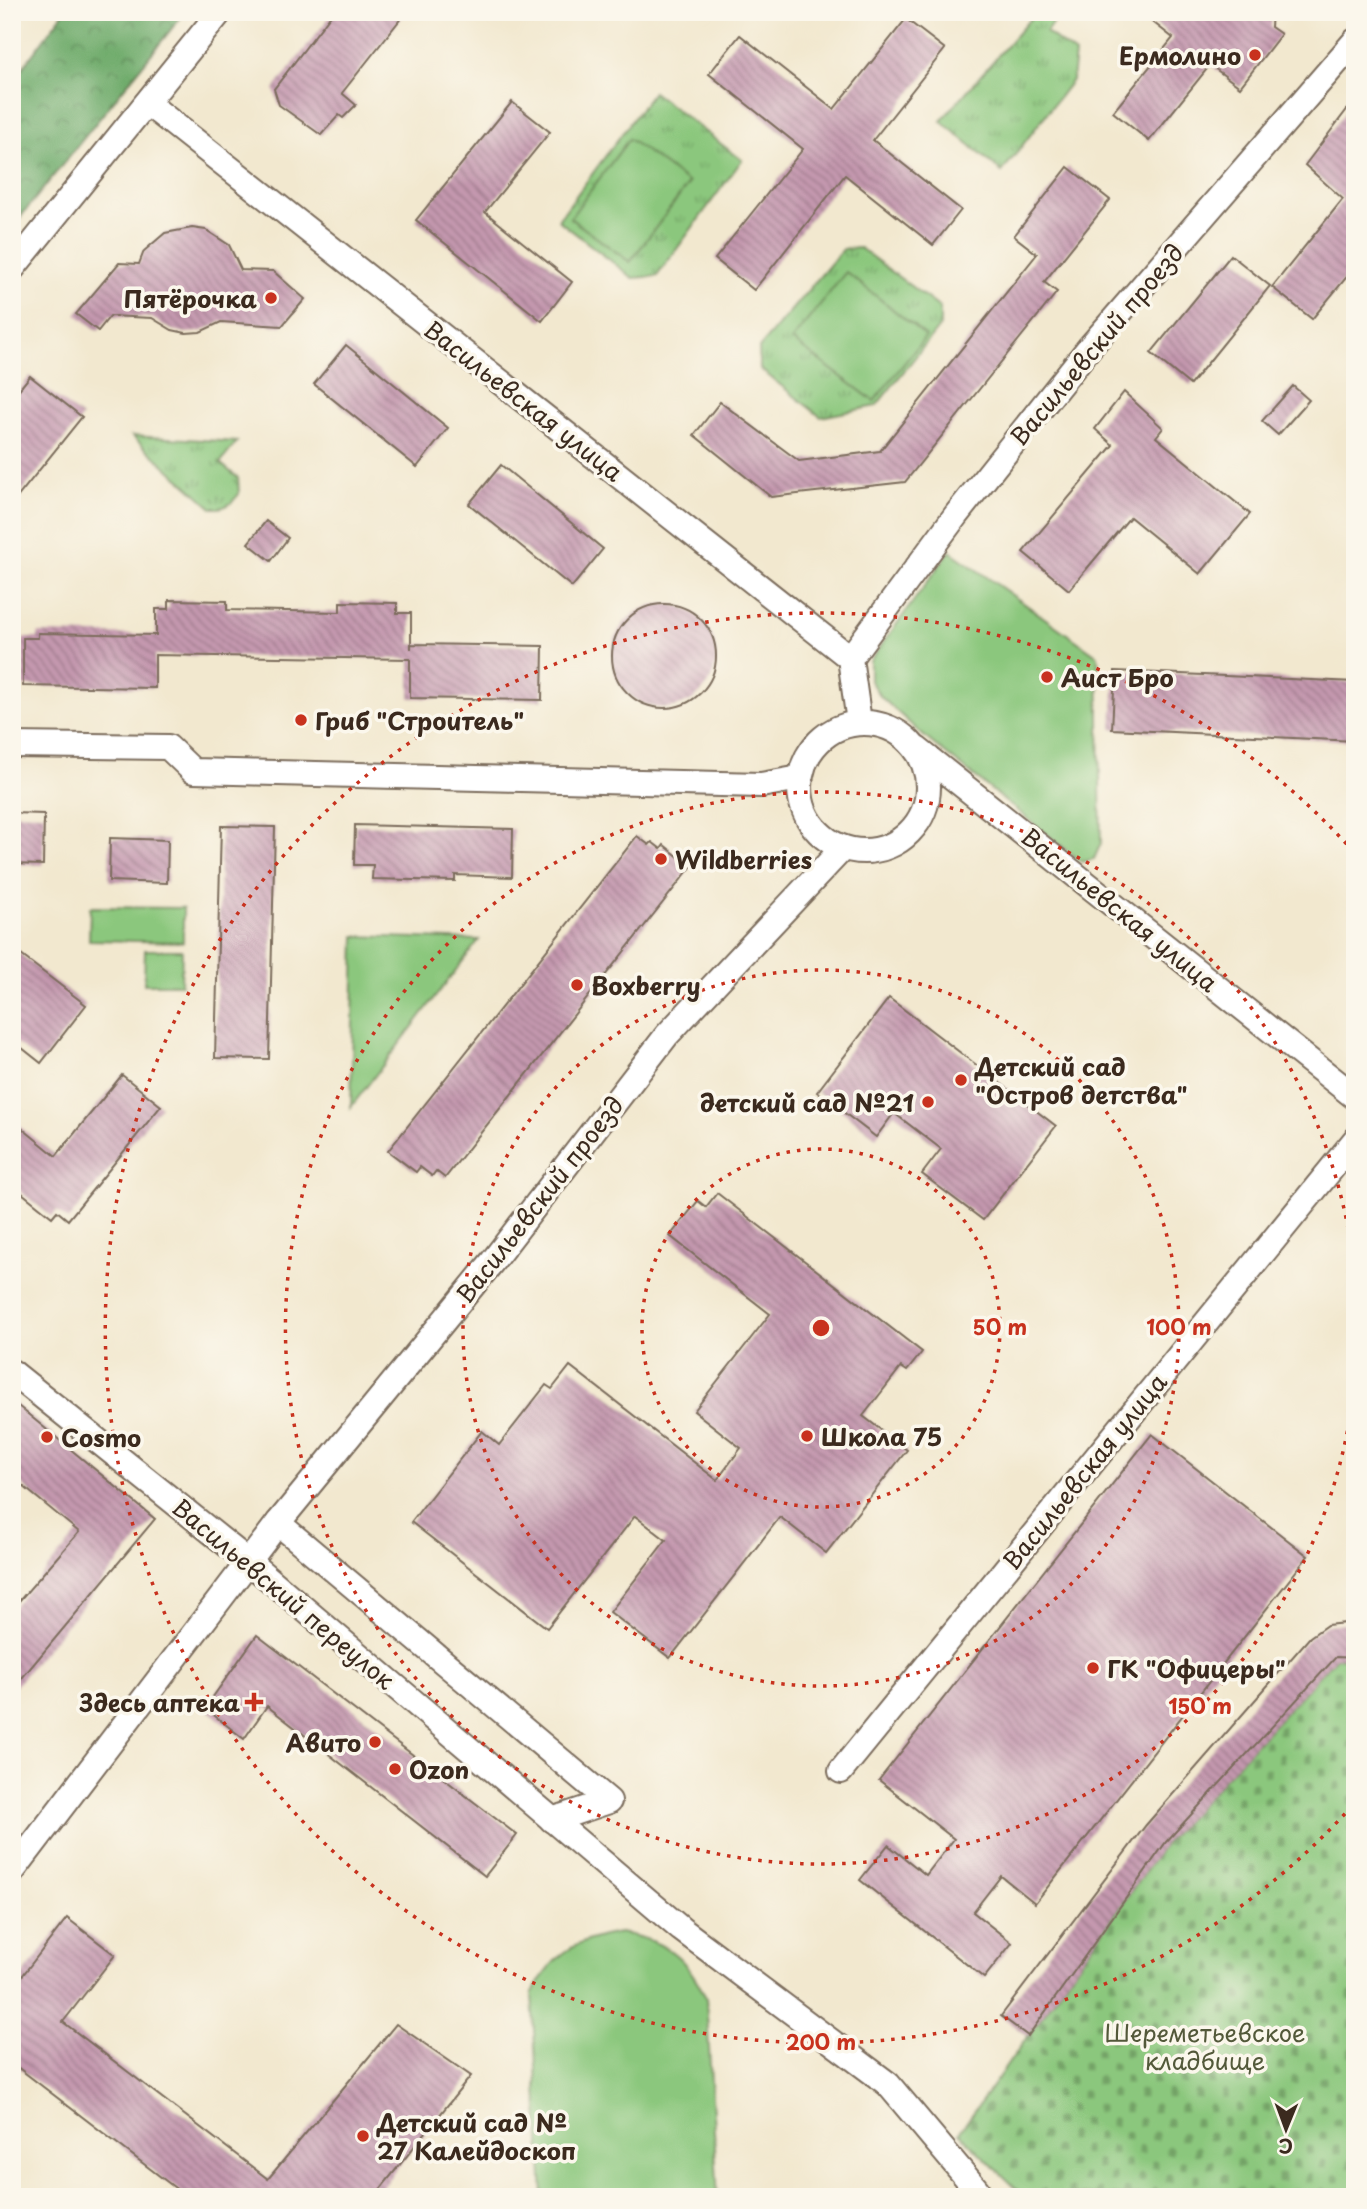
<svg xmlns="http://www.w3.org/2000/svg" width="1367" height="2209" font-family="'Playpen Sans',sans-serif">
  <defs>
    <pattern id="grass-tufts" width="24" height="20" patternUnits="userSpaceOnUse" patternTransform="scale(1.75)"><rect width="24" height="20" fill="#8bc77d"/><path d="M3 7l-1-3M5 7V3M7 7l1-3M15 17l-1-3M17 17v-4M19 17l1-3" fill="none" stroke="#73a266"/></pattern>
    <pattern id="forest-crowns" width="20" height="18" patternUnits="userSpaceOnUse" patternTransform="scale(1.75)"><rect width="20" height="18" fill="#70ac6c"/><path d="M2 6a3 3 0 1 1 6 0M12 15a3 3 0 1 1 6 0" fill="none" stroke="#5d8c58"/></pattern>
    <pattern id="cemetery-stones" width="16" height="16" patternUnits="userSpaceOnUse" patternTransform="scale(1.75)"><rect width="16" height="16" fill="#8bc77d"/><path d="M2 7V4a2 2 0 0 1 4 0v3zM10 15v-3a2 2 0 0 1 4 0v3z" fill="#73a266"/></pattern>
    <pattern id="building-back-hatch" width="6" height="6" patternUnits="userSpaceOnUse" patternTransform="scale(1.75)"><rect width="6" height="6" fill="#c498af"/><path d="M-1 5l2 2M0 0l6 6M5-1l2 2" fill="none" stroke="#a07c8e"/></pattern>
  </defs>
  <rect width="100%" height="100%" fill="#fbf7ec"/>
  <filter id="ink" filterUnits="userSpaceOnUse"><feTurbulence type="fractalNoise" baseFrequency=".0143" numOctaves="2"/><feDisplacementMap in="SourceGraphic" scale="14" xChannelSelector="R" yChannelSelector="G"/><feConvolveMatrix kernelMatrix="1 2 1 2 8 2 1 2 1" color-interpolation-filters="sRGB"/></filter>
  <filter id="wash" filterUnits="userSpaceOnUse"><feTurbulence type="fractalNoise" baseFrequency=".00686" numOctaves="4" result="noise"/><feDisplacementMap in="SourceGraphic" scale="28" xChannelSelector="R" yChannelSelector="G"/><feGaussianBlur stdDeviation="1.57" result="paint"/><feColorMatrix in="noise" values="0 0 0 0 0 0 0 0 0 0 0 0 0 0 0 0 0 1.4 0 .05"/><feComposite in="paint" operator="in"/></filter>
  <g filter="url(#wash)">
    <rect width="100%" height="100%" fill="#f2e8cf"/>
    <g fill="url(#grass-tufts)" stroke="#63784e" stroke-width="2">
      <polygon points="1036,12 1046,12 1055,19 1046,32 1075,54 1072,80 1002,172 941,121"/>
      <polygon points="653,92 742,160 657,276 633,278 558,220"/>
      <polygon points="860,248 940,308 940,326 876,406 821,417 760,369 759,348 843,249"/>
      <path d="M132 436 237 442 220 463 238 478 239 494C231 504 226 509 212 508Z"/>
    </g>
    <polygon fill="url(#forest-crowns)" stroke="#566b45" stroke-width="2" points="64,12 185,12 15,224 12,222 12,82"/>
    <polygon fill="url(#cemetery-stones)" stroke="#63784e" stroke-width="2" points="1336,1657 1355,1659 1355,2197 1023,2195 959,2133 1166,1842"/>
    <g fill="#8bc77d" stroke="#63784e" stroke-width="2">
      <polygon points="629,139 689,183 630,262 570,218"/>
      <polygon points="846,272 926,336 874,401 792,340"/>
      <polygon points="950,551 1098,656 1101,843 1094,859 1082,862 926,738 881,697 870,681 870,661"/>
      <polygon points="90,907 183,908 183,942 89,940"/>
      <polygon points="355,936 479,940 351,1107"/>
      <polygon points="145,950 182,950 181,984 144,984"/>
      <path d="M620 1933C667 1941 686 1956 706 1998L718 2197H543L532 1994C554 1953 574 1940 620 1933Z"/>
    </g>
    <g id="blocks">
      <g fill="url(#building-back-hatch)">
        <polygon points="333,12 406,12 342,93 356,105 343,118 339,115 321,135 279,105 274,89"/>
        <polygon points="1140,12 1272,12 1271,27 1281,34 1240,87 1210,65 1149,141 1113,112 1173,38"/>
        <polygon points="906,19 945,49 873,140 961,210 933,245 845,175 754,290 715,259 803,149 709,74 740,35 834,109"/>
        <polygon points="1355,99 1355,267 1312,319 1272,287 1343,199 1305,165"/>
        <polygon points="512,102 550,132 485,212 572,282 542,321 416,220"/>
        <polygon points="1068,167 1110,200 1044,282 1057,292 905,482 771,497 694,435 720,402 799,461 880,451 1037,254 1014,236"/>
        <polygon points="192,228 206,230 229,245 241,270 273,271 305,299 282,326 221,322 200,332 186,333 172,330 152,318 110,316 98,331 76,314 119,263 139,264 144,251 165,233"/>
        <polygon points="1231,255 1270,286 1190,385 1151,353"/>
        <polygon points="346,345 448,428 417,467 314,384"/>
        <polygon points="30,376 82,417 12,504 12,398"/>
        <polygon points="1293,386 1309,400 1278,435 1262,421"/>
        <polygon points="1124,392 1163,428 1156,437 1250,514 1200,574 1130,517 1069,590 1023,552 1113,445 1095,429"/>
        <polygon points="501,465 603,549 572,587 469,504"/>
        <polygon points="266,521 288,538 271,561 248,543"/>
        <polygon points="169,600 227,601 227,610 340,612 340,602 397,603 397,613 411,613 411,649 411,644 543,646 542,700 410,698 410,659 155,655 155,688 23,686 23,638 38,638 38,633 156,635 156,609 169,609"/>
        <circle cx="664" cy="656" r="52"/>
        <polygon points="1115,671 1355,682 1355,741 1112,729"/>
        <polygon points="12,813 44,814 43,865 12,864"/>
        <polygon points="355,825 513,829 512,877 455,875 455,881 372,879 373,865 354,865"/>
        <polygon points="221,826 275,827 269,1059 215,1058"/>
        <polygon points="637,836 649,845 652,842 661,849 664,845 691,867 445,1178 436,1171 432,1176 420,1167 416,1172 388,1151"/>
        <polygon points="110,838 168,840 167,883 109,881"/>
        <polygon points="12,948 86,1005 41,1063 12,1040"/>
        <polygon points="889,998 1056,1126 983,1220 922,1174 941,1149 894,1113 876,1137 817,1092"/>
        <polygon points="122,1075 161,1106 68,1220 57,1211 52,1217 12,1185 12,1120 56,1156"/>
        <polygon points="717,1193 922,1352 907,1371 901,1367 863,1416 907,1450 826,1553 780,1517 670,1658 610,1612 666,1540 635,1516 547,1628 411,1522 482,1431 499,1445 546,1385 552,1389 570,1366 717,1480 741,1448 694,1411 770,1314 670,1236 698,1201 706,1207"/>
        <polygon points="12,1401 155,1519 12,1690 12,1609 79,1532 12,1477"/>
        <polygon points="1152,1434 1308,1556 1035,1903 1001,1876 973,1912 1012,1943 984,1978 860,1880 888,1845 926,1875 954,1839 879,1780"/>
        <polygon points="1345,1623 1355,1625 1355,1658 1336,1657 1166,1842 1028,2036 1001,2016 1146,1825 1310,1637 1327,1625"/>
        <polygon points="257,1635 517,1835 485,1876 267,1706 244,1739 205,1708"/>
        <polygon points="67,1918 115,1955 63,2022 268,2179 396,2024 471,2076 374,2197 187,2197 12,2063 12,1989"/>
      </g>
    </g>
  </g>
  <g filter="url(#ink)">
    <use href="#blocks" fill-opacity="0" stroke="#7b6c5c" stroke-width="2"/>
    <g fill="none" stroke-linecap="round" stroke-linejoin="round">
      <defs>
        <g id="minor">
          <polyline points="147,103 850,658 859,722"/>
          <polyline points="12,269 220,12"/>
          <polyline points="850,658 956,515 1089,348 1355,41"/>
          <circle cx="864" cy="787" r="64"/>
          <polyline points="12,745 168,747 193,771 761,785 800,778"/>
          <polyline points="917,749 1355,1097"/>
          <polyline points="12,1372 249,1562 681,1929 888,2084 977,2190 977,2197"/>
          <polyline points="278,1523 609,1801 552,1820"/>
          <polyline points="841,1771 1355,1140"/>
          <polyline points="12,1872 278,1523 492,1262 667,1035 843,848"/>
        </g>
      </defs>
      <use href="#minor" stroke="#7b6c5c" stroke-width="28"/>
      <use href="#minor" stroke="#fff" stroke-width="24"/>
    </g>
  </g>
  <g fill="none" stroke="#c8321e" stroke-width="3.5" stroke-dasharray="3.5 7">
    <circle cx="821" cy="1328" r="179"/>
    <circle cx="821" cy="1328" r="358"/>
    <path d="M1355 1379A536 536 0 1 1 1355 1277"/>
    <path d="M1352 1806A715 715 0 1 1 1352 850"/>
  </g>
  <g fill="#c8321e" stroke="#fbf7ec" stroke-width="2.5">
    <circle cx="1255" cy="55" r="7"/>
    <circle cx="271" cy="298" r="7"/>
    <circle cx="1047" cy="677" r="7"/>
    <circle cx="301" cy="720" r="7"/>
    <circle cx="661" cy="859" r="7"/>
    <circle cx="577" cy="985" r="7"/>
    <circle cx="961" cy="1080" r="7"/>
    <circle cx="928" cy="1102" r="7"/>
    <circle cx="807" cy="1436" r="7"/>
    <circle cx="47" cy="1437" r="7"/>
    <circle cx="1093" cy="1668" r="7"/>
    <path d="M250.5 1691.5h7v7h7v7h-7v7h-7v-7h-7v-7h7z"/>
    <circle cx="375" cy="1742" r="7"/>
    <circle cx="395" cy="1769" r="7"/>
    <circle cx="363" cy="2136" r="7"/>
  </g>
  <g text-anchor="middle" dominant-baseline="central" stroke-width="7" stroke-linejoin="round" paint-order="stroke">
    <g font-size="24" font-weight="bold" fill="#3b2a1e" stroke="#fbf7ec" text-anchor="start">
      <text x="1241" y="55" text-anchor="end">Ермолино</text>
      <text x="257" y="298" text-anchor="end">Пятёрочка</text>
      <text x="1061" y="677">Аист Бро</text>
      <text x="315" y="720">Гриб "Строитель"</text>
      <text x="675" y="859">Wildberries</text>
      <text x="591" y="985">Boxberry</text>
      <text x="975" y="1066">Детский сад<tspan x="975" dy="28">"Остров детства"</tspan></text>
      <text x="914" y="1102" text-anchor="end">детский сад №21</text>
      <text x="821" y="1436">Школа 75</text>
      <text x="61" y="1437">Cosmo</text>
      <text x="1107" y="1668">ГК "Офицеры"</text>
      <text x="240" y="1702" text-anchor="end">Здесь аптека</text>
      <text x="361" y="1742" text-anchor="end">Авито</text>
      <text x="409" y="1769">Ozon</text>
      <text x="377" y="2122">Детский сад №<tspan x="377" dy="28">27 Калейдоскоп</tspan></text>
    </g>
    <g font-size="24" fill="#3b2a1e" stroke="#fbf7ec">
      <text transform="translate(1096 344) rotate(-50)">Васильевский проезд</text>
      <text transform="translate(524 400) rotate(38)">Васильевская улица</text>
      <text transform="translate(1120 909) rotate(39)">Васильевская улица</text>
      <text transform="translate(539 1199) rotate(-52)">Васильевский проезд</text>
      <text transform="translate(1084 1471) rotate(-51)">Васильевская улица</text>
      <text transform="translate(284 1593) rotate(40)">Васильевский переулок</text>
    </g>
    <g font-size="24" fill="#53593a" stroke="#fbf7ec">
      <text x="1205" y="2032">Шереметьевское<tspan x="1205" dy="28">кладбище</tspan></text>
    </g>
  </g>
  <circle cx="821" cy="1328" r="10" fill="#c8321e" stroke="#fbf7ec" stroke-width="3.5"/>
  <g font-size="21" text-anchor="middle" font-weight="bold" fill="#c8321e" stroke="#fbf7ec" stroke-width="7" stroke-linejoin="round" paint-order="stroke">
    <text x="1000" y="1335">50 m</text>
    <text x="1179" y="1335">100 m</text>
    <text x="1200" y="1714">150 m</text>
    <text x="821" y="2050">200 m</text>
  </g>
  <rect width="1367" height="2209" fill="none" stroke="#fbf7ec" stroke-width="42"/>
  <g transform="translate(1286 2129) rotate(181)" stroke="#fbf7ec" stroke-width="5" paint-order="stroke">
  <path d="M0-5L12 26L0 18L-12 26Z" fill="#3b2a1e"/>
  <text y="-10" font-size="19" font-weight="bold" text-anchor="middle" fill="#3b2a1e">С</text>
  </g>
</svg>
